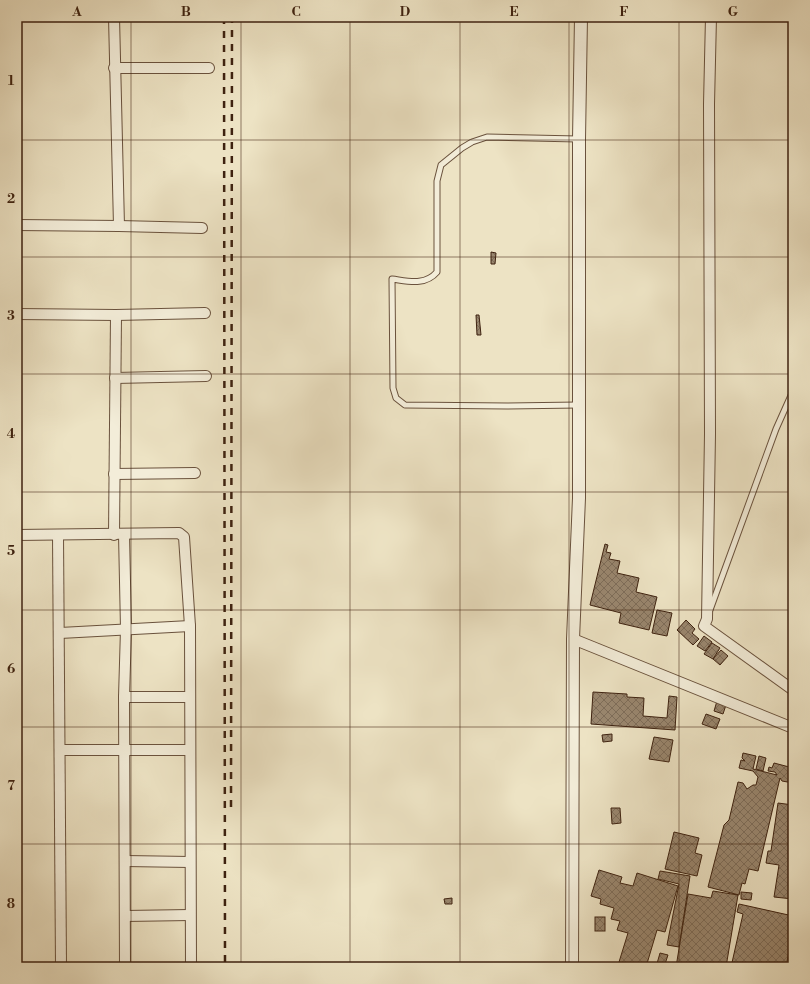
<svg xmlns="http://www.w3.org/2000/svg" width="810" height="984" font-family="'Libre Bodoni',serif">
  <defs>
    <pattern id="building-cross-hatch" width="8" height="8" patternUnits="userSpaceOnUse"><rect width="8" height="8" fill="#99866e"/><path d="M0 0l8 8M0 8l8-8" fill="none" stroke="#7e6d59"/></pattern>
  </defs>
  <rect width="100%" height="100%" fill="#ede3c4"/>
  <filter id="stains"><feTurbulence type="fractalNoise" baseFrequency=".005" numOctaves="4"/><feColorMatrix values="0 0 0 0 .2 0 0 0 0 .09 0 0 0 0 .02 0 0 0 .5 -.17"/></filter>
  <radialGradient id="worn" r=".72"><stop offset=".6" stop-color="#630" stop-opacity="0"/><stop offset="1" stop-color="#630" stop-opacity=".3"/></radialGradient>
  <g fill="url(#building-cross-hatch)" stroke="#3e2210">
    <polygon points="491,252 496,253 495,264 491,264"/>
    <polygon points="476,315 479,315 481,335 477,335"/>
    <polygon points="605,544 608,545 606,552 611,553 609,559 620,561 617,573 639,578 636,592 657,597 649,630 619,623 621,613 590,605"/>
    <polygon points="657,610 672,613 667,636 652,633"/>
    <polygon points="686,620 695,629 692,633 699,639 693,645 677,630"/>
    <polygon points="704,636 712,642 705,651 697,646"/>
    <polygon points="712,643 720,648 713,659 704,654"/>
    <polygon points="721,650 728,656 720,665 713,659"/>
    <polygon points="593,692 627,694 627,697 644,698 643,716 667,718 669,696 677,697 675,730 591,724"/>
    <polygon points="717,701 726,705 723,714 714,711"/>
    <polygon points="706,714 720,719 716,729 702,724"/>
    <polygon points="612,734 612,741 603,742 602,735"/>
    <polygon points="654,737 673,740 669,762 649,759"/>
    <polygon points="743,753 756,756 753,769 777,775 775,772 768,771 769,767 772,768 774,763 793,768 793,783 782,781 780,778 758,871 749,869 745,884 742,883 739,895 708,887 724,825 729,820 738,782 743,783 747,789 753,785 756,785 758,777 753,771 739,768 741,760 745,761 742,758"/>
    <polygon points="759,756 766,758 763,771 756,769"/>
    <polygon points="778,803 793,805 793,899 774,897 779,865 766,863 768,851 771,851"/>
    <polygon points="611,808 620,808 621,823 612,824"/>
    <polygon points="674,832 699,838 695,853 702,855 697,876 665,869"/>
    <polygon points="599,870 622,877 620,883 633,886 637,873 678,886 665,932 657,930 646,967 628,967 628,965 619,962 628,933 617,930 620,921 611,919 614,908 600,904 601,899 591,896"/>
    <polygon points="660,871 690,876 679,947 667,945 679,884 658,879"/>
    <polygon points="713,891 738,895 726,967 676,967 688,894 711,898"/>
    <polygon points="741,892 752,893 751,900 741,899"/>
    <polygon points="452,898 452,904 445,904 444,899"/>
    <polygon points="739,904 793,916 793,952 789,951 786,967 731,967 743,914 737,912"/>
    <rect x="595" y="917" width="10" height="14"/>
    <polygon points="660,953 668,955 664,967 656,967"/>
    <polygon points="791,953 793,954 793,967 787,967"/>
  </g>
  <g fill="none" stroke-linecap="round" stroke-linejoin="round">
    <defs>
      <g id="service">
        <path d="M578 139 487 137 472 142 462 148 441 165 437 181V272C425 286 408 281 392 279L393 388 396 398 405 405 507 406 578 405"/>
        <polyline points="710,610 776,429 793,391"/>
      </g>
      <g id="minor">
        <polyline points="711,17 709,104 710,434 707,619 704,626 793,690"/>
        <polyline points="114,68 209,68"/>
        <polyline points="17,225 119,226 114,17"/>
        <polyline points="119,226 202,228"/>
        <polyline points="17,314 116,315 205,313"/>
        <polyline points="115,378 206,376"/>
        <polyline points="114,474 195,473"/>
        <polyline points="124,534 126,629 124,697 125,967"/>
        <polyline points="17,535 179,533 184,537 190,626 191,967"/>
        <polyline points="58,535 61,967"/>
        <polyline points="114,535 116,315"/>
        <polyline points="60,633 190,626"/>
        <polyline points="573,639 793,728"/>
        <polyline points="124,697 190,697"/>
        <polyline points="60,750 190,750"/>
        <polyline points="125,861 190,862"/>
        <polyline points="125,916 190,915"/>
      </g>
      <polyline id="tertiary" points="572,967 573,639 579,498 579,139 581,17"/>
    </defs>
    <use href="#service" stroke="#6a523d" stroke-width="7"/>
    <use href="#minor" stroke="#6a523d" stroke-width="12"/>
    <use href="#tertiary" stroke="#6a523d" stroke-width="14"/>
    <use href="#service" stroke="#f3edd9" stroke-width="5"/>
    <use href="#minor" stroke="#f3edd9" stroke-width="10"/>
    <use href="#tertiary" stroke="#f3edd9" stroke-width="12"/>
    <g stroke="#3e2210" stroke-width="2.5" stroke-dasharray="7 7" stroke-linecap="butt">
      <polyline points="224,17 225,967"/>
      <polyline points="231,807 232,17"/>
    </g>
  </g>
  <path fill="none" stroke="#3e2210" stroke-width="1" stroke-opacity="0.55" d="M131 17V967M241 17V967M350 17V967M460 17V967M569 17V967M679 17V967M17 140H793M17 257H793M17 374H793M17 492H793M17 610H793M17 727H793M17 844H793"/>
  <rect width="810" height="984" fill="none" stroke="#ede3c4" stroke-width="44"/>
  <rect x="22" y="22" width="766" height="940" fill="none" stroke="#3e2210" stroke-width="1.5"/>
  <g font-size="13" text-anchor="middle" font-weight="bold" fill="#3e2210">
    <text x="77" y="16">A</text>
    <text x="186" y="16">B</text>
    <text x="296" y="16">C</text>
    <text x="405" y="16">D</text>
    <text x="514" y="16">E</text>
    <text x="624" y="16">F</text>
    <text x="733" y="16">G</text>
    <text x="11" y="85">1</text>
    <text x="11" y="203">2</text>
    <text x="11" y="320">3</text>
    <text x="11" y="438">4</text>
    <text x="11" y="555">5</text>
    <text x="11" y="673">6</text>
    <text x="11" y="790">7</text>
    <text x="11" y="908">8</text>
  </g>
  <rect width="100%" height="100%" filter="url(#stains)"/>
  <rect width="100%" height="100%" fill="url(#worn)"/>
</svg>
